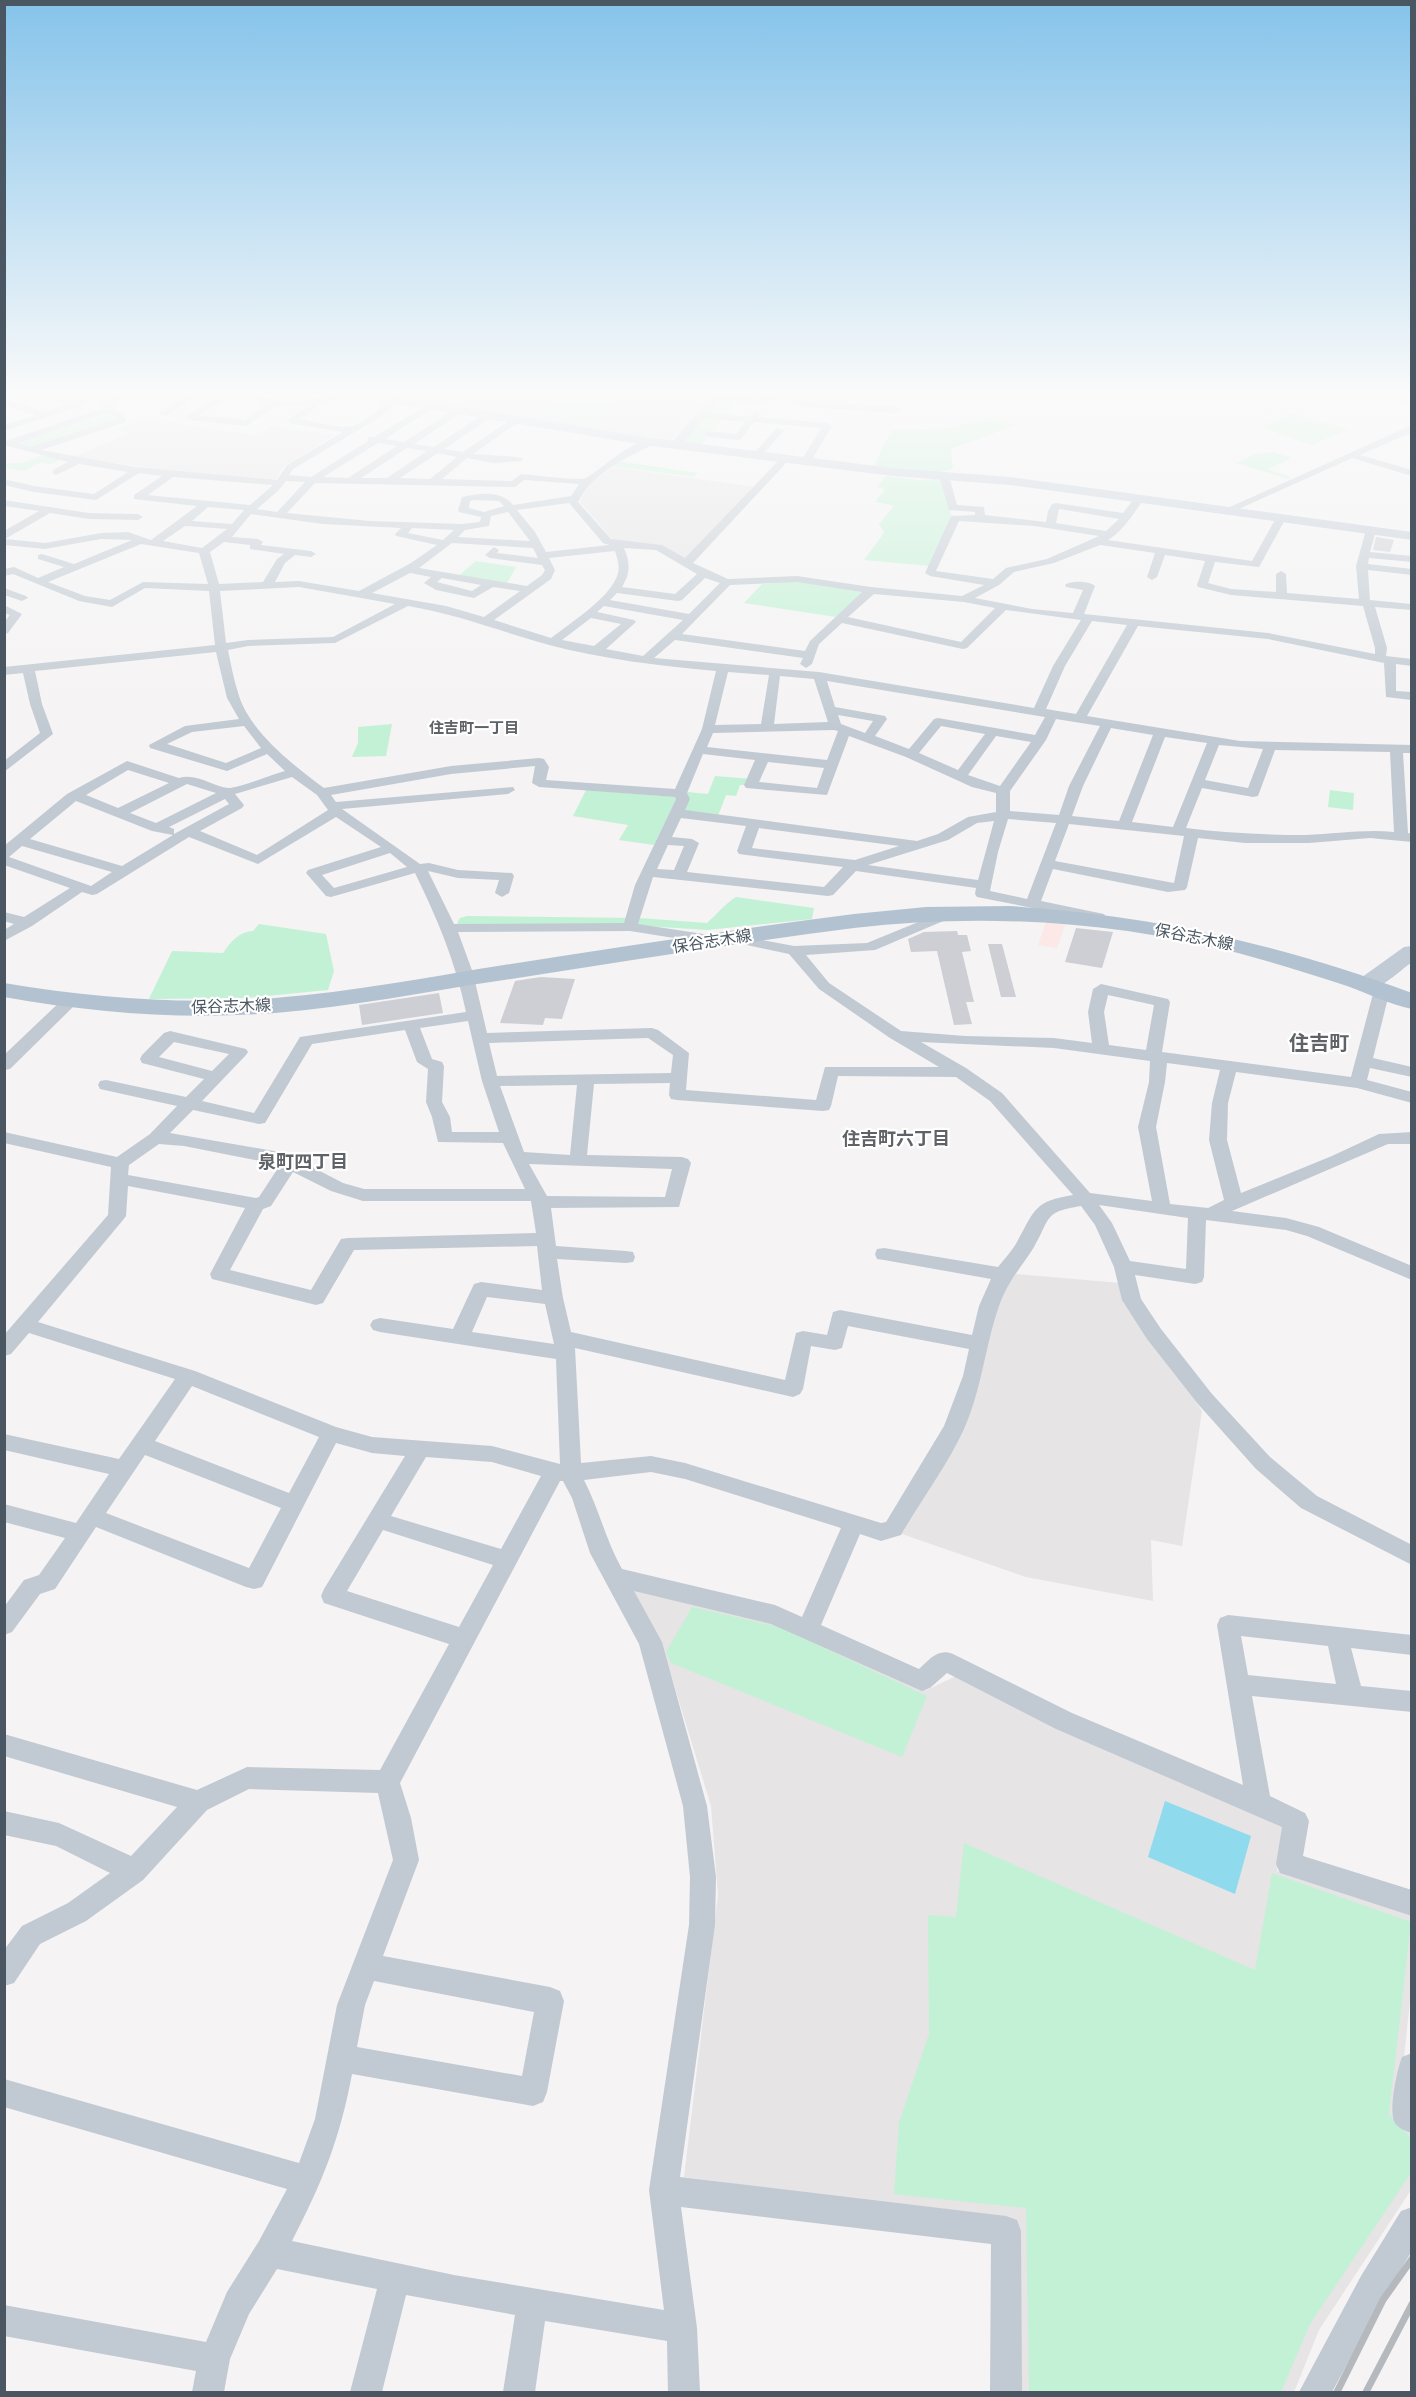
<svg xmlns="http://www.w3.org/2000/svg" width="1416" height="2397" font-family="'DejaVu Sans','Noto Sans JP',sans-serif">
  <rect width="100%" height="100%" fill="#f5f3f3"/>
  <g fill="#e6e4e5">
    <polygon points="413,393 663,393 710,397 670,441 405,398"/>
    <polygon points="142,418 254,435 272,426 334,435 283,467 275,481 165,470 74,457 129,433 115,430"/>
    <polygon points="612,467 756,487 686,560 654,544 614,541 579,501 591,483"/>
    <polygon points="1016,1274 1120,1283 1202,1411 1182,1546 1151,1540 1153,1601 1026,1577 902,1534 976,1392 995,1309 1004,1289"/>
    <polygon points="626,1581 780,1623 927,1690 956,1676 1285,1823 1277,1871 1411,1911 1411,1991 1398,2114 1411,2128 1411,2190 1319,2330 1294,2392 1021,2392 1016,2223 684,2177 718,1895 711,1806 660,1639"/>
  </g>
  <polygon fill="#fce8e6" points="1046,922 1065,925 1057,948 1038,945"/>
  <g fill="#c3f1d5">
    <polygon points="562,393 619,393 628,394 597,424 541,419"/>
    <polygon points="672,393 795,393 795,396 738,399 699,448 671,442 710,397"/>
    <polygon points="108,410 119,420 33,448 14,442"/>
    <polygon points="1292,413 1349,429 1312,445 1263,428 1264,425"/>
    <path d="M986 416 1016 425 951 449 953 468C935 478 895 469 874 466L891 430 950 428Z"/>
    <polygon points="1272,452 1292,458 1267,469 1291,477 1288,479 1236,463 1256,454"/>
    <polygon points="46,454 66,457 52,464 40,463 24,471 5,468 5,463 22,463"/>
    <polygon points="618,461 698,473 693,477 612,466"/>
    <polygon points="886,476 917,480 942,479 952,517 930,566 864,560 884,533 879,524 894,506 875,502 885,489 877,487"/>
    <polygon points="476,561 516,567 506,585 457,577"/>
    <polygon points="797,581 864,590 836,617 744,603 762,584"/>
    <polygon points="392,724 386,756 352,757 358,743 358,727"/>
    <polygon points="715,776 752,779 749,785 740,785 736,796 726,795 718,816 685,812 682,809 688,798 687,792 708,794"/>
    <polygon points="586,790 677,797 654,845 619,840 628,825 573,816"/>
    <polygon points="1330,790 1354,793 1353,810 1328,807"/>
    <path d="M736 897 814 908 812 919 707 930 646 926H460L457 923 460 918 467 916 639 918 707 923C717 914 725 904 736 897Z"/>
    <path d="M259 924 326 934 334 971 328 990 245 998 149 999 172 951 223 953C230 942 240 931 253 931Z"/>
    <polygon points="692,1607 779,1627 927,1696 902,1757 671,1663 666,1652"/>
    <polygon points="964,1843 1255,1970 1272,1873 1411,1922 1389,2114 1411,2138 1411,2173 1310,2324 1281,2392 1029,2392 1026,2208 894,2194 899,2122 929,2034 928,1915 956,1917"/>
  </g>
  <polygon fill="#90daee" points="1165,1801 1251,1836 1235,1894 1148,1857"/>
  <g fill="#cdcfd5">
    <polygon points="1376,537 1394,540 1390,552 1373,550"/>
    <polygon points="1076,928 1113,932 1102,968 1065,962"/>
    <polygon points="957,931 958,935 967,935 971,951 962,952 974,1002 966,1002 972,1024 954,1025 937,951 911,952 908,939 924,932"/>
    <polygon points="988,944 1002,944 1016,997 1001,997"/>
    <polygon points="541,977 575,979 562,1019 545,1018 543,1025 500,1023 515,981"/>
    <polygon points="439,993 443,1013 362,1025 359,1005"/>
  </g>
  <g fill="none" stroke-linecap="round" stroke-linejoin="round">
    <g fill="#c1cad2" fill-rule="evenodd">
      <polygon points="29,393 44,393 77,401 94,393 105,393 81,406 4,431 4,425 36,415 4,405 4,399 45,412 68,404"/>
      <path d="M121 393H132L110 405 126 418V422L41 450 135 467 277 480 287 465 343 432 289 423V419L308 405 275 406 247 426 189 420 184 417 225 393H236L199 415 245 420 266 404 253 401 240 393C256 393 269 401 286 401 311 401 336 393 361 393L354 398 322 403 300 419C311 421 342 429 352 426 375 419 387 393 413 393L398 402 382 416 293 469 289 475 311 477 368 441V437H374L430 403 433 404V408L385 439 404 442 455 409H461V413L414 444 434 447 484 414H490V418L444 449 463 452 512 419 520 421 473 454C484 455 518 456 523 459L521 461 494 463 467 458 442 479 512 481 521 474C532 475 580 481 586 478 603 468 633 438 654 440V444C626 458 593 472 578 502L611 539 662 545 685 558 782 457H788V461L693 563 728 579 797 576 871 587 962 596 984 585 930 576 925 573 951 516 975 515V512L949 510 939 476 944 473 949 476 957 505 984 507 985 515 1046 522 1048 511 1052 504 1056 503 1123 513 1135 497H1143L1144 499C1133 514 1123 531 1108 540L1252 561 1277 516H1285L1286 518 1259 567 1215 562 1208 583 1231 589 1276 592V574L1281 571 1286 574 1287 593 1359 599 1356 566 1366 530 1371 527 1376 530 1370 552 1412 556V562L1369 558 1368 564 1412 569V575L1368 570 1370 600 1412 604V610L1375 607 1387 648 1386 656 1412 659V666L1396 664V691L1412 692V700L1386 697 1384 663 1268 639 1138 626 1087 716 1240 741 1412 745V753H1403L1408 833 1412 834V842L1370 838 1309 843H1245L1198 838 1187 887 1185 890 1168 892 1053 869 1041 901 1104 914 1106 917 1104 920 1099 921 977 897 975 894 976 888 856 871 833 895 828 896 653 877 638 924 723 937 726 940 718 945 630 931 458 932 473 973 487 1033 652 1028 658 1030 689 1053 686 1090 816 1100 825 1067H939L890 1038 819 989 789 954 742 944 733 936 735 933 740 932 752 938 794 946 867 943 950 909 955 910 957 913 955 916 875 950 806 955 829 983 901 1031 965 1036 1054 1038 1092 1043 1088 1012 1093 989 1101 984 1168 999 1170 1002 1162 1052 1351 1077 1374 990 1382 985 1390 990 1373 1058 1412 1067V1077L1370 1068 1367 1080 1412 1092V1103L1357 1088 1236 1072 1228 1103 1227 1140 1241 1193 1332 1156 1379 1134 1412 1132V1144H1388L1232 1211 1286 1218 1319 1227 1412 1266V1280L1307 1236 1286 1230 1206 1220 1204 1277 1202 1282 1195 1284 1135 1275 1141 1299 1161 1329 1212 1394 1270 1457 1317 1496 1412 1545V1565L1301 1508 1256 1469 1198 1404 1147 1339 1122 1300 1114 1267 1095 1225 1081 1206C1043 1212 1051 1218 1034 1247 1021 1268 1007 1282 999 1306 985 1346 982 1389 964 1429 947 1466 921 1500 901 1535L881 1541 860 1534 821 1625 919 1669C930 1659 938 1648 953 1654L1072 1713 1243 1785 1217 1625 1220 1618 1228 1615 1412 1635V1655L1351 1648 1361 1686 1412 1691V1712L1252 1696 1270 1796 1305 1813 1309 1821 1303 1856 1412 1890V1916L1280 1873 1276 1864 1282 1827 1056 1729 947 1673 930 1688 922 1691 771 1624 634 1591 662 1642 707 1806 716 1877 715 1925 680 2177 1006 2216 1017 2220 1021 2231 1022 2392H990L991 2244 681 2207 697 2328 700 2392H668L667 2341 545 2321 535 2392H503L515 2315 406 2295 382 2392H350L377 2289 277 2269 249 2314 230 2359 224 2392H192L196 2371 4 2336V2305L206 2342 227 2292 259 2241 287 2189 4 2107V2079L299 2163 315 2119 337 2005 393 1860 378 1793 249 1789 207 1810 143 1880 86 1921 40 1944 14 1983 4 1986V1950L22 1926 68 1903 110 1873 56 1846 4 1835V1811L59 1823 131 1856 177 1807 4 1756V1734L197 1790 247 1767 380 1770 449 1644 324 1603 321 1596 324 1589 405 1456 372 1453 336 1443 262 1587 254 1589 246 1587 96 1527 55 1589 40 1594 12 1632 4 1635V1607L24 1580 39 1575 65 1538 4 1522V1504L76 1523 109 1474 4 1450V1434L119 1459 175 1379 29 1333 11 1354 4 1356V1335L108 1215 111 1167 4 1143V1132L117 1157 150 1134 177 1106 100 1089 98 1085 100 1081 106 1080 186 1097 204 1079 142 1063 140 1059 142 1055 164 1033 170 1031 246 1049 248 1052 246 1055 202 1101 254 1113 300 1037 466 1012C455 961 438 920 415 873L331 897 326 896 306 873 308 870 381 847 336 817 258 864 189 837 97 894 92 895 82 892 32 926 4 941V930L14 924 4 921V912L24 917 70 888 4 865V846L67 794 127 761 179 778C197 772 217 789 230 788 248 785 267 776 285 771L267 754 227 771 150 748 149 745 185 726 239 719 227 698 216 652 35 671 42 704 53 734 4 772V761L40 733 30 704 23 673 4 675V667L215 645 209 591 145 588 112 607 79 601 13 574 4 576V569L14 567 38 578 64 567 38 559V555L42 554 74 564 132 540 101 539 45 549 4 545V531L39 511 4 506V500L89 513 138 514 143 517 138 520 89 519 50 513 5 539 45 543 101 533 128 532 151 540 197 506 134 499V495L162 476 139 473 96 500 34 492 4 485V479L34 486 94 494 128 472 79 464 56 475 53 474V470L68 462 4 445V438L9 440 103 408 100 405 101 403ZM108 412 116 419 31 447 18 443ZM378 443 397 446 348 478 323 477ZM407 448 427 451 387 478H361ZM438 453 457 457 430 479 400 478ZM173 477 273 485 250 505 148 495ZM524 480 579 484 571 496 513 505C501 490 480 493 462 497L458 510 459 512 481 517 480 522 462 524 370 521 287 513 315 483 515 487ZM286 481 305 482 277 512 257 509 279 490ZM474 500 499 501 504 506 484 512 469 508 470 501ZM569 503 603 543 609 545 546 552 535 532 517 510ZM208 507 244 510 232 524 192 521ZM1059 509 1119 519 1106 531 1056 523ZM508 512 530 541 458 537 465 530 489 526 491 516ZM251 514 323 524 401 528 395 534 396 536 437 545 411 563 359 591 299 581 275 582 285 563 295 555 311 557 316 554 311 551 261 545 263 542 258 539 232 537ZM959 521 1034 526 1099 536 1047 559 1006 568 993 579 936 571ZM185 526 227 529 202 548 163 541ZM412 528 454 530 443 540 408 533ZM224 542 250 545V549L284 554 277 559 263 582 219 584 210 552ZM452 543 533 548 538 558 497 553 499 550 494 547 485 555 490 558 542 565 545 570 542 575 527 586 419 568ZM141 544 199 553 208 584 143 582 110 600 85 596 48 582ZM1100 545 1155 553 1147 577 1152 580 1157 577 1165 555 1205 561 1197 585 1198 587 1231 595 1363 606 1375 648V654L1268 633 1084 614 1095 586C1090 581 1071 580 1065 585L1066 587 1083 590 1073 613 1032 609 975 598 999 585 1014 572 1054 563ZM624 548 656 550 697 574 675 594 622 587C631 573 630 562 624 548ZM615 551C617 558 620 566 618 573 613 596 569 624 551 638L494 620 551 579 555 570 549 558ZM410 573 431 577 424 583 436 590 474 598 493 587 520 591 484 617 446 606 372 593ZM442 578 481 585 472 591 437 582ZM705 578 720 583 689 614 610 600 617 593 678 601 682 600ZM797 582 862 592 810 641 805 651 682 634 730 585ZM299 587 395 604 333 637 248 640 226 643 220 591ZM874 594 964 602 995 608 961 642 848 617ZM408 606C457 614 502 632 549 645 603 659 660 666 716 671L702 729 675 789 546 780 549 767 544 759 539 758 451 766 324 788C294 766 251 733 239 696 234 681 231 665 228 650L248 646 335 643ZM604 606 683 620 643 656 606 649 636 622 634 620 597 612ZM1006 610 1081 620 1053 666 1034 708 819 672 654 658 675 640 803 658 800 664 806 668 812 664 819 644 842 623 963 649 967 648ZM591 618 621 624 594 646 562 640ZM1092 621 1127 625 1076 714 1046 709 1065 666ZM728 672 769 675 761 724 715 725ZM780 676 814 679 828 722 774 724ZM827 681 1045 717 1035 735 938 718 934 719 909 749 875 736 887 719 885 716 835 707ZM838 715 873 721 865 733 841 724ZM1056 719 1100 726 1069 786 1059 815 1010 811V791L1046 740ZM244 726 261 748 226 763 167 744 192 732ZM941 726 985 734 958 770 919 753ZM1111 728 1153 735 1119 821 1072 816 1083 786ZM834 730 838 731 827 760 707 747 713 733ZM849 736 906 757 972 787 996 793V812L968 817 938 834 917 841 685 810 690 799 687 793 703 754 755 760 744 785 746 788 827 795ZM996 736 1031 742 1000 786 968 775ZM1165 737 1207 743 1173 827 1132 822ZM1219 745 1263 749 1248 788 1205 780ZM1275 750 1390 752 1394 832C1364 829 1336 834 1306 835 1266 835 1226 833 1186 828L1202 788 1253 797 1258 796ZM768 762 824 768 817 788 759 782ZM535 766 532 783 539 787 675 797 676 799 635 885 624 923 454 924 428 871 458 878 499 880 495 893 502 897 509 893 514 876 512 873 458 870 429 863 420 864 342 809 508 794 515 790 513 787 336 802 331 795 451 774ZM128 770 169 783 118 808 86 795ZM292 777 317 795 328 810 257 855 200 831 242 808 244 805 235 794ZM187 784 216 793 156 823 130 813ZM225 799 229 804 174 834V829L169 827ZM76 801 152 831 173 835 122 866 30 839ZM681 818 746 826 737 851 739 854 843 867 824 887 687 872 699 843 692 839 672 837ZM1008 819 1056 823 1027 899 990 891 998 852ZM994 821 978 880 868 865 948 840 977 823ZM1069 824 1184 836 1174 883 1055 861ZM759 828 899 846 855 860 752 848ZM668 845 684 846 674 870 657 869ZM22 846 112 872 91 886 9 857ZM390 853 407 867 334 888 322 875ZM1108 995 1154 1005 1146 1050 1109 1045 1104 1012ZM468 1021 482 1081 499 1132H452L450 1117 442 1102 444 1066 442 1062 432 1059 420 1028ZM405 1030 417 1062 428 1069 426 1102 432 1117 438 1142 503 1143 525 1189H364L343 1183 285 1153 170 1133 193 1110 259 1124 265 1123 312 1044ZM648 1038 673 1055 671 1073 497 1076 489 1043ZM174 1042 229 1054 212 1071 159 1057ZM921 1042 1054 1048 1150 1061 1149 1082 1138 1127 1152 1201 1090 1193 1002 1093 966 1068ZM1167 1063 1220 1070 1212 1103 1209 1140 1224 1200 1208 1208 1170 1204 1156 1127 1165 1082ZM838 1076 956 1077 990 1101 1073 1195C1035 1201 1035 1209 1018 1240 1013 1250 1005 1258 998 1267L884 1248 877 1249 875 1254 877 1259 884 1260 991 1279 979 1306 972 1335 840 1310 833 1312 827 1335 803 1331 796 1333 785 1380 571 1332 563 1298 557 1259 626 1263 633 1262 635 1257 633 1252 626 1251 556 1246 551 1208 679 1207 691 1163 688 1159 682 1157 587 1155 594 1084 670 1083 669 1095 671 1099 677 1100 823 1111 829 1110 831 1106ZM577 1085 570 1155 524 1152 500 1086ZM159 1144 184 1146 280 1165 259 1197 256 1198 128 1175 129 1165ZM529 1164 672 1169 665 1197 547 1196ZM293 1172 331 1191 363 1201H531L536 1233 348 1238 341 1239 311 1290 230 1270 263 1209 271 1206ZM128 1186 245 1208 210 1274 212 1279 316 1305 323 1303 354 1250 537 1246 542 1290 481 1282 474 1284 453 1329 380 1318 373 1320 370 1325 373 1330 380 1332 556 1359 560 1464 492 1446 372 1437 336 1427 195 1371 38 1322 123 1220 126 1216ZM1099 1205 1188 1218 1186 1269 1130 1261 1112 1223ZM487 1297 545 1304 554 1344 472 1332ZM848 1326 969 1349 963 1376 944 1426 886 1522 881 1523 685 1463 651 1456 581 1463 575 1348 793 1397 800 1394 803 1389 811 1346 835 1350 842 1348ZM192 1386 319 1437 289 1493 155 1441ZM145 1455 281 1508 249 1568 106 1513ZM426 1457 492 1462 541 1476 501 1549 391 1516ZM651 1472 685 1479 841 1528 802 1617 775 1605 622 1569C606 1541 599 1509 584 1480ZM560 1481H563L572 1498 590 1553 639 1644 683 1806 690 1877 689 1925 649 2190 664 2310 454 2275 292 2241C322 2183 340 2139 352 2074L533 2106 543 2102 547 2092 564 2001 560 1991 550 1987 383 1956 419 1860 411 1818 400 1783ZM383 1530 493 1565 459 1627 347 1591ZM1241 1636 1328 1646 1336 1684 1248 1675ZM374 1981 534 2012 522 2076 357 2047 365 2005Z"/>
      <polygon points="192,393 202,393 166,416 159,414"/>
      <polygon points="1403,393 1412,393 1412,396 1403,399 1412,401 1412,407 1391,400"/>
      <polygon points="793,394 807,401 897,407 901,410 897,413 805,407 791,400 757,403 715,401 711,398 715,395 757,397"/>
      <polygon points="756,410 760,413 757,417 827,423 832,426 811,461 806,464 801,461 821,428 754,422 741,439 738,440 710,437 705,434 710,431 736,434 745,422 700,418 696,415 700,412 749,417"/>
      <polygon points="1412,425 1412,432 1360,455 1412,470 1412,476 1352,458 1230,513 1221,511"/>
      <polygon points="777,428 785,430 760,457 754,457 754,453"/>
      <polygon points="4,588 26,596 28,598 22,601 4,595"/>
      <polygon points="4,605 22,614 8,633 4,634 4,622 10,615 4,613"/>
      <polygon points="71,995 79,1000 77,1003 10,1069 4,1070 4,1055 65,997"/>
      <path d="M1412 2053V2133C1406 2131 1399 2129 1395 2123 1388 2111 1397 2070 1402 2057Z"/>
      <polygon points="1412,2207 1412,2251 1383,2298 1332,2392 1299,2392 1361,2276 1401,2211"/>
    </g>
    <polygon fill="#c1cad2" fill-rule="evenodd" points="715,395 719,396 719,400 680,447 672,447 672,443 711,396"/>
    <g fill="#c1cbd6" fill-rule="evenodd">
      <polygon points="350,393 379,393 651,438 893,468 1010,477 1412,532 1412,540 1010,485 893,476 651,446 356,397"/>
      <path d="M1412 946V962C1397 973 1377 994 1358 990L1355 985 1358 980 1404 947Z"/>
    </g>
    <path fill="#b3c2d1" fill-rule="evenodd" d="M1009 906C1152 915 1278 944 1412 993V1009C1389 1004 1369 994 1347 986 1311 974 1275 963 1238 953 1112 921 983 913 854 928 737 943 620 962 504 980 428 991 352 1007 275 1013 184 1020 94 1013 4 997V983C94 998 184 1005 275 998 352 992 428 977 504 965 620 947 737 929 854 914L926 907Z"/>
    <g stroke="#b5b8bd" stroke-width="7">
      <polyline points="1337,2392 1383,2300 1412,2259"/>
      <polyline points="1366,2392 1412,2304"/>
    </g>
  </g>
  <linearGradient id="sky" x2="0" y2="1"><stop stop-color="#85c3ea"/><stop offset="0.54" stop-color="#fafafa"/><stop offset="1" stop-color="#fafafa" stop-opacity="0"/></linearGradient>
  <rect width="1416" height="729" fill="url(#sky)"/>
  <g text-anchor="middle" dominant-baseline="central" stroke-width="4.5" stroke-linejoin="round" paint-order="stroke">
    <g font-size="15" font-weight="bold" fill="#5f6368" stroke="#fff">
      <text x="474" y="728">住吉町一丁目</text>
    </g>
    <g font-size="16" fill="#4a5661" stroke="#fff">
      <text transform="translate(1194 937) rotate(11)">保谷志木線</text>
      <text transform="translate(712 941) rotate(-9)">保谷志木線</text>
      <text transform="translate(231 1006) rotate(-2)">保谷志木線</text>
    </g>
    <g font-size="18" font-weight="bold" fill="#5f6368" stroke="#fff">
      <text x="896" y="1138">住吉町六丁目</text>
      <text x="303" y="1161">泉町四丁目</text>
    </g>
    <g font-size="20" font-weight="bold" fill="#5f6368" stroke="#fff">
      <text x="1319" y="1043">住吉町</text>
    </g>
  </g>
  <rect width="1416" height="2397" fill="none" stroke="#4a5661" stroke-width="12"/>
</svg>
